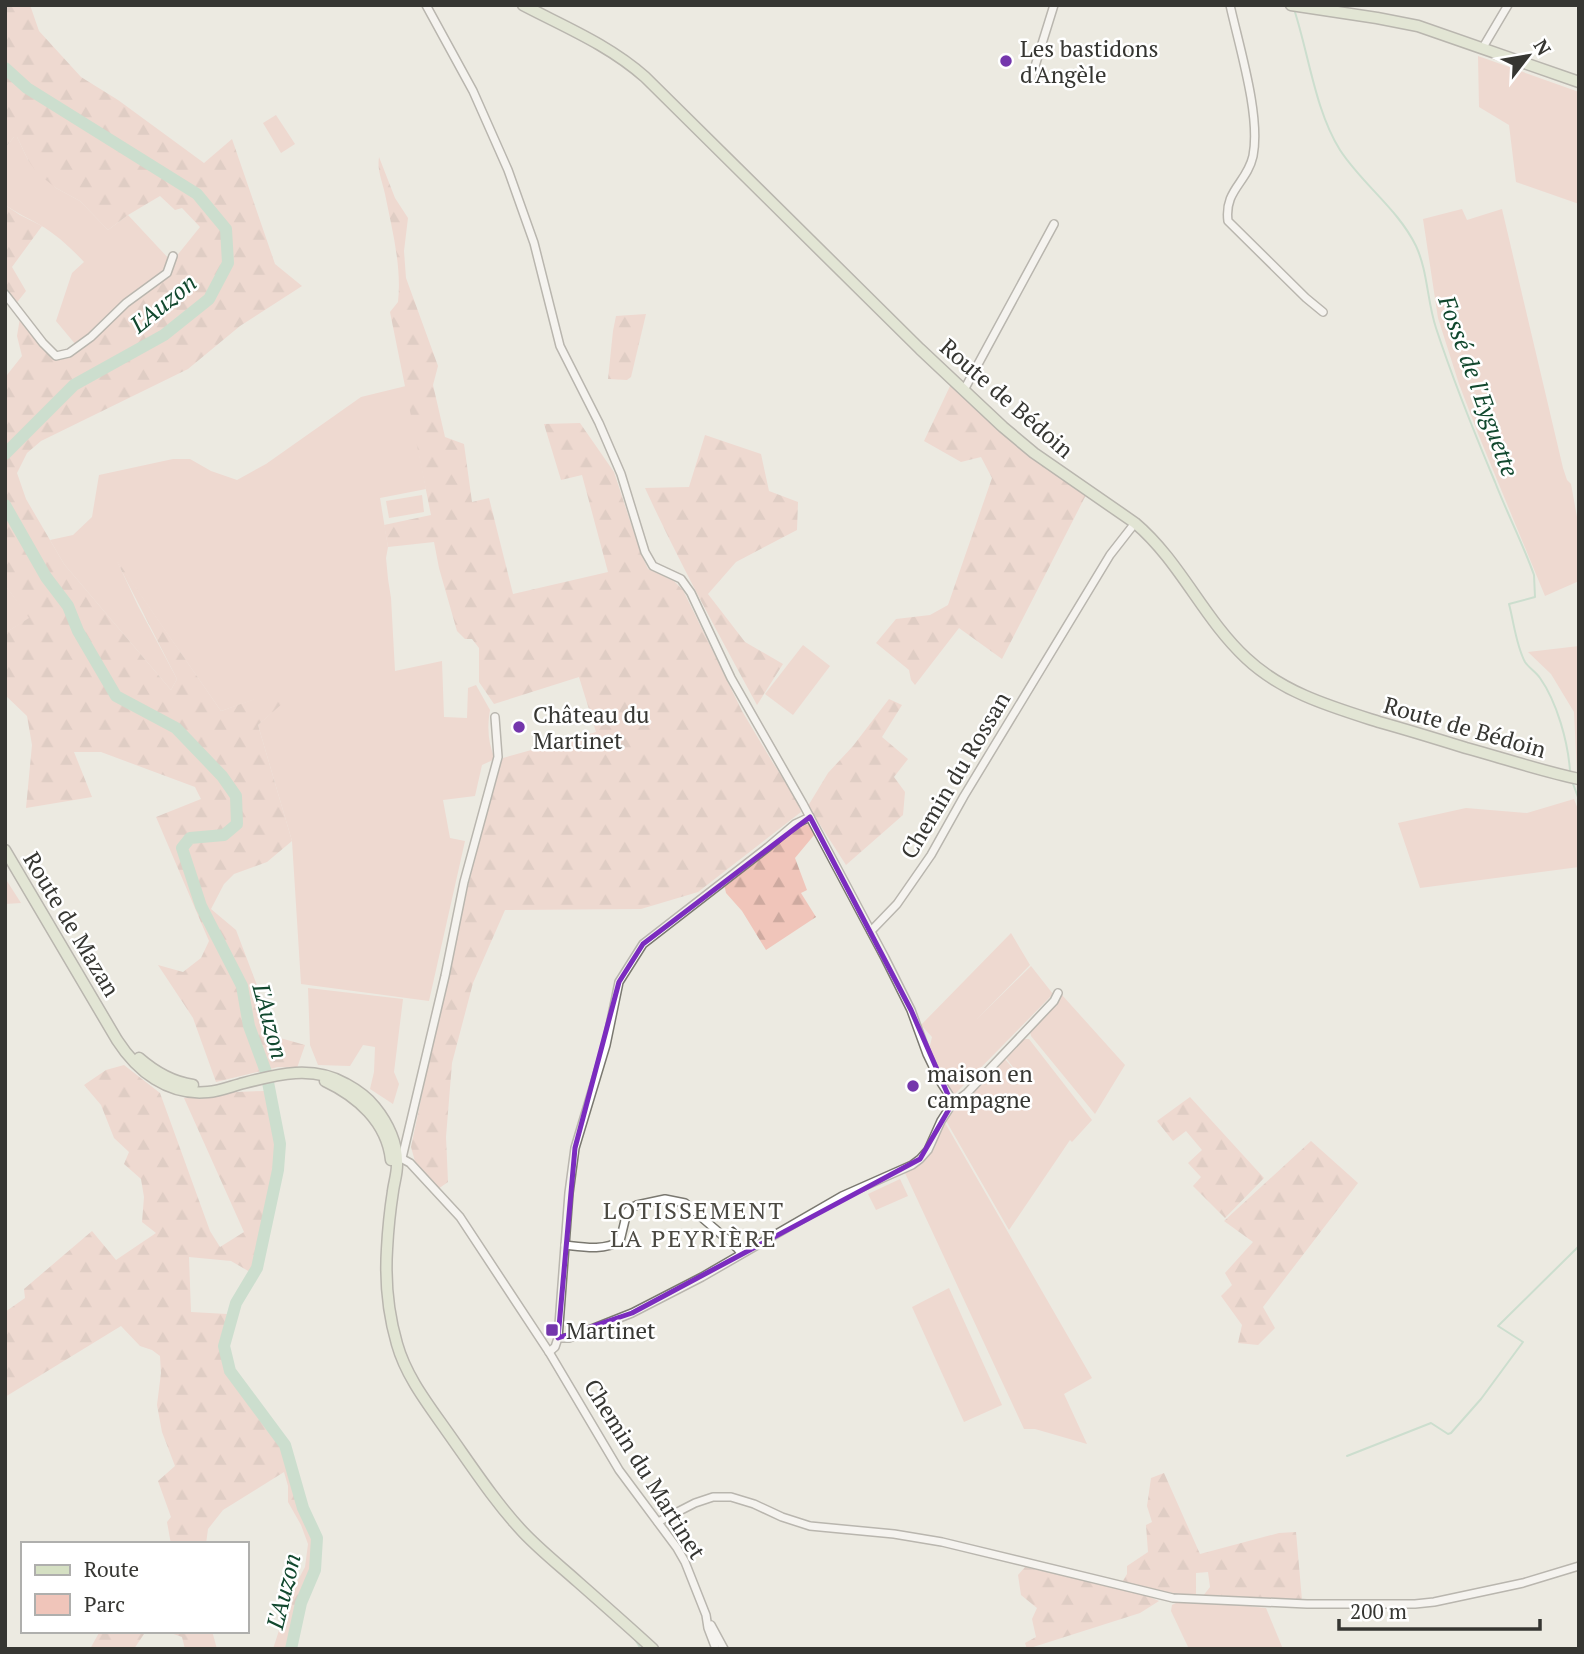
<svg xmlns="http://www.w3.org/2000/svg" width="1584" height="1654" font-family="'PT Serif',serif">
  <defs>
    <pattern id="forest-firs" width="22" height="20" patternUnits="userSpaceOnUse" patternTransform="scale(1.75)"><rect width="22" height="20" fill="#f0c5ba"/><path d="M5 1l3.5 6h-7zM16 11l3.5 6h-7z" fill="#ceaaa0"/></pattern>
  </defs>
  <rect width="100%" height="100%" fill="#eceae1"/>
  <g fill="#f0c5ba">
    <polygon points="1478,56 1579,92 1579,204 1516,182 1509,125 1479,107"/>
    <polygon points="276,115 295,144 281,153 263,123"/>
    <path d="M14 137H17L28 160 56 188 80 201 108 230 128 215 170 260 166 271 90 336 76 345 56 321 72 273 84 262C72 249 56 234 40 225 28 218 17 213 5 205V148Z"/>
    <polygon points="1462,209 1467,220 1502,209 1563,468 1567,480 1571,484 1579,528 1579,581 1545,596 1479,436 1459,384 1438,318 1423,219"/>
    <path d="M406 386 426 489 380 498 388 547 386 558 388 579 391 598 395 671 442 661 444 717 467 718 468 688 476 685 490 710C487 728 488 743 495 759L482 765 475 796 443 800 450 838 465 841 429 1001 301 984 292 841 258 725 282 703 271 694 221 711 117 561 138 606 177 679 171 690 64 564 50 540 73 535 92 517 99 475 173 459H190L211 471 237 480 266 464 361 397Z"/>
    <polygon points="422,495 424,512 389,518 386,501"/>
    <polygon points="5,585 30,618 5,633"/>
    <polygon points="803,645 830,666 793,715 765,694"/>
    <polygon points="1579,646 1579,774 1577,773 1574,712 1551,674 1528,652"/>
    <polygon points="1574,799 1579,812 1579,867 1420,888 1398,823 1466,808 1527,813"/>
    <polygon points="5,878 21,903 5,904"/>
    <polygon points="1011,933 1030,965 976,1020 1031,966 1053,994 955,1094 949,1091 934,1062 929,1050 932,1037 921,1025"/>
    <polygon points="308,988 403,999 394,1072 399,1084 393,1104 370,1089 374,1072 375,1047 363,1045 350,1066 318,1065 310,1045"/>
    <polygon points="1062,995 1125,1065 1095,1114 1031,1036 1030,1031 1058,1002"/>
    <polygon points="1024,1039 1029,1039 1092,1120 1072,1142 1070,1140 1009,1230 945,1119 1004,1058 1029,1087 1005,1057"/>
    <path d="M944 1121 1092 1378 1064 1394 1087 1444 1035 1429H1024L905 1173C932 1156 933 1149 944 1121Z"/>
    <polygon points="900,1179 908,1196 876,1210 868,1194"/>
    <polygon points="949,1288 1002,1405 964,1422 912,1307"/>
    <polygon points="1178,1602 1221,1603 1266,1608 1283,1649 1189,1649 1171,1611 1172,1605"/>
  </g>
  <g fill="url(#forest-firs)">
    <polygon points="5,5 30,5 39,31 81,77 118,100 204,163 232,139 275,264 302,286 240,326 188,369 41,441 27,453 17,473 26,499 64,564 171,690 177,679 114,556 221,711 271,693 283,703 258,725 292,841 267,862 234,874 224,884 211,909 236,930 264,1004 266,1034 305,1045 297,1068 278,1067 216,1082 193,1018 158,965 183,972 201,958 209,941 156,817 201,799 195,787 101,752 74,752 92,797 26,808 32,745 27,716 5,695 5,633 29,618 5,585 5,374 7,375 22,356 17,336 20,318 55,358 67,356 128,305 168,275 175,258 200,227 182,208 175,210 160,196 128,215 108,230 80,201 56,188 37,173 28,160 17,137 14,137 5,148"/>
    <path d="M379 157 395 198 408 218 404 251 406 278 438 366 433 385 445 437 464 444 472 502 489 498 513 594 608 572 582 475 561 480 544 424 580 423 614 472 640 551 648 569 674 581 683 590 742 711 773 763 798 801 801 812 698 892 641 909 505 910 473 983 452 1063 446 1137 448 1182 438 1189 416 1165 411 1147 441 1004 478 843 499 767 503 758 596 732 579 677 494 704 479 682V648L472 639H465L457 631 439 568 434 542 388 547 384 525 431 515 390 312 398 302C402 267 392 229 385 194 382 180 377 171 379 157Z"/>
    <polygon points="5,205 20,215 42,226 12,267 26,291 15,305 5,291"/>
    <polygon points="646,314 631,377 627,380 608,379 613,331 616,316"/>
    <polygon points="951,384 998,431 1086,495 1002,659 959,628 915,685 911,680 909,670 876,643 896,619 930,615 948,605 992,478 981,457 961,462 924,441"/>
    <path d="M705 435 761 454 769 491 798 502 797 530 736 562 708 594 745 642 783 664 757 705C718 633 679 562 645 488L689 487Z"/>
    <polygon points="889,699 902,705 882,737 908,759 894,777 905,792 903,815 846,865 808,806 828,773 853,746"/>
    <polygon points="809,824 815,834 795,858 807,890 801,893 816,917 766,950 742,911 726,893 724,884 800,826"/>
    <polygon points="124,1065 160,1093 210,1231 220,1247 244,1232 184,1098 212,1097 235,1092 265,1091 275,1144 271,1184 254,1268 250,1272 231,1261 189,1257 191,1312 227,1314 220,1347 227,1372 284,1447 301,1508 313,1540 311,1569 298,1603 289,1649 273,1649 291,1593 305,1567 308,1544 301,1525 288,1502 288,1486 284,1472 223,1510 208,1529 206,1544 171,1544 167,1522 171,1517 158,1481 175,1466 162,1432 157,1405 161,1373 160,1356 152,1350 140,1346 121,1326 5,1397 5,1312 25,1298 24,1289 92,1231 116,1260 156,1233 142,1222 144,1197 141,1179 124,1164 129,1152 114,1138 101,1105 84,1085 106,1070"/>
    <polygon points="1190,1097 1264,1178 1225,1218 1193,1186 1201,1177 1188,1163 1202,1150 1186,1131 1173,1141 1157,1121"/>
    <polygon points="1311,1141 1358,1183 1263,1307 1275,1328 1258,1345 1238,1343 1242,1325 1221,1296 1232,1285 1225,1273 1253,1242 1224,1221"/>
    <polygon points="1164,1473 1200,1554 1279,1533 1296,1532 1302,1600 1203,1596 1210,1587 1208,1572 1196,1573 1196,1597 1121,1584 1127,1574 1127,1566 1148,1552 1146,1525 1152,1522 1147,1506 1151,1478"/>
    <polygon points="1025,1567 1143,1594 1159,1601 1140,1613 1027,1649 1025,1643 1036,1637 1032,1619 1037,1608 1021,1595 1018,1575"/>
    <polygon points="100,1631 146,1631 134,1649 90,1649"/>
    <polygon points="165,1631 212,1631 217,1649 185,1649 182,1637"/>
  </g>
  <g fill="none" stroke-linecap="round" stroke-linejoin="round">
    <g stroke="#a4d1b6" stroke-width="2">
      <path d="M1294 9C1309 55 1315 110 1340 150 1362 184 1398 209 1416 246 1428 272 1427 301 1436 328 1453 380 1474 432 1495 482 1507 513 1523 544 1534 575L1535 597 1509 604C1514 623 1516 645 1525 662 1529 668 1536 672 1540 678 1557 702 1568 742 1570 771"/>
      <polyline points="1572,781 1579,800"/>
      <polyline points="1347,1456 1431,1423 1448,1434 1451,1433 1481,1399 1523,1342 1498,1326 1579,1246"/>
      <polyline points="634,1638 641,1649"/>
    </g>
    <g stroke="#a4d1b6" stroke-width="12">
      <polyline points="5,68 27,88 197,194 226,229 228,263 209,299 164,335 74,385 5,454"/>
      <polyline points="5,505 46,577 68,606 78,631 116,696 176,728 222,776 236,796 237,824 224,835 190,838 182,848 201,906 242,986 249,1026 266,1072 280,1144 278,1170 257,1268 236,1303 224,1346 230,1371 285,1445 303,1508 317,1538 315,1570 301,1603 291,1649"/>
    </g>
    <defs>
      <g id="street">
        <polyline points="426,5 473,91 508,170 534,243 560,346 599,423 621,474 645,552 653,566 681,579 691,593 731,678 803,804 885,958 911,1010 927,1054 940,1081 951,1098 952,1104"/>
        <path d="M1230 5C1239 46 1261 116 1253 156 1247 183 1224 190 1228 221L1306 298 1323 312"/>
        <polyline points="1482,49 1508,5"/>
        <polyline points="1031,79 1054,5"/>
        <polyline points="5,294 43,343 56,356 69,353 91,337 126,303 167,273 173,256"/>
        <polyline points="964,390 1054,224"/>
        <polyline points="871,931 897,904 931,855 964,796 1110,555 1135,523"/>
        <polyline points="397,1156 410,1163 460,1217 549,1352 619,1470 677,1548 685,1562 706,1615 708,1628 716,1649"/>
        <polyline points="402,1158 445,976 464,882 498,757 495,717"/>
        <path d="M565 1245C583 1247 604 1251 620 1241L627 1212 631 1208 637 1205 665 1199 685 1203 737 1248 741 1253"/>
        <polyline points="558,1338 569,1338 632,1313 702,1277 842,1196 912,1165 920,1159 928,1150 941,1121 952,1104 967,1093 1054,1001 1058,993"/>
        <polyline points="549,1352 555,1347 558,1338 569,1193 575,1148 606,1045 619,982 643,944 768,847 795,824 810,817"/>
        <polyline points="658,1522 695,1503 713,1497 731,1497 754,1504 782,1517 810,1526 894,1534 942,1542 1173,1598 1307,1604 1415,1604 1434,1602 1523,1583 1579,1566"/>
        <polyline points="711,1625 724,1649"/>
      </g>
      <g id="secondary">
        <path d="M523 5C565 27 609 45 645 77L920 349 1003 427 1034 453 1135 523C1180 561 1203 618 1246 658 1283 693 1332 707 1379 722 1408 730 1437 739 1466 748 1503 758 1541 771 1579 779"/>
        <polyline points="1291,5 1377,18 1418,26 1579,82"/>
        <path d="M5 850 117 1040C137 1071 168 1096 208 1092 220 1091 232 1086 244 1083 278 1074 313 1065 346 1084 357 1090 367 1097 375 1107 388 1123 398 1144 397 1165 397 1174 394 1183 393 1191 390 1210 388 1230 387 1249 385 1281 388 1313 397 1344 406 1376 427 1403 446 1430 471 1465 494 1501 523 1532 540 1550 559 1565 578 1582 603 1604 628 1626 653 1649"/>
        <path d="M139 1058C155 1072 172 1082 193 1085"/>
        <path d="M325 1081C357 1096 387 1122 391 1160"/>
      </g>
    </defs>
    <use href="#street" stroke="#7a7870" stroke-width="10"/>
    <use href="#secondary" stroke="#7a7870" stroke-width="13"/>
    <use href="#street" stroke="#fff" stroke-width="7"/>
    <use href="#secondary" stroke="#d5e0c3" stroke-width="10"/>
  </g>
  <path d="M0 0H1584V1654H0ZM810 817 911 1010 952 1104 920 1159 632 1313 558 1338 575 1148 619 982 643 944Z" fill="#eceae1" fill-opacity=".55" fill-rule="evenodd"/>
  <path fill="none" stroke="#7b2cbf" stroke-width="5" stroke-linejoin="round" d="M810 817 911 1010 952 1104 920 1159 632 1313 558 1338 575 1148 619 982 643 944Z"/>
  <g fill="#7436ac" stroke="#fff" stroke-width="2.5">
    <circle cx="1006" cy="61" r="7"/>
    <circle cx="519" cy="727" r="7"/>
    <circle cx="913" cy="1086" r="7"/>
    <rect x="545" y="1323" width="14" height="14" rx="3.5"/>
  </g>
  <g text-anchor="middle" dominant-baseline="central" stroke-width="5" stroke-linejoin="round" paint-order="stroke">
    <g font-size="23" fill="#363632" stroke="#fff" text-anchor="start">
      <text x="1020" y="48">Les bastidons<tspan x="1020" dy="26">d'Angèle</tspan></text>
      <text x="533" y="714">Château du<tspan x="533" dy="26">Martinet</tspan></text>
      <text x="927" y="1073">maison en<tspan x="927" dy="26">campagne</tspan></text>
      <text x="566" y="1330">Martinet</text>
    </g>
    <g font-size="23" fill="#363632" stroke="#fff">
      <text transform="translate(1007 398) rotate(41)">Route de Bédoin</text>
      <text transform="translate(1465 727) rotate(16)">Route de Bédoin</text>
      <text transform="translate(955 775) rotate(-59)">Chemin du Rossan</text>
      <text transform="translate(72 924) rotate(59)">Route de Mazan</text>
      <text transform="translate(645 1469) rotate(58)">Chemin du Martinet</text>
    </g>
    <g font-size="24" font-style="italic" fill="#11482e" stroke="#fff">
      <text transform="translate(163 303) rotate(-39)">L'Auzon</text>
      <text transform="translate(1479 386) rotate(70)">Fossé de l'Eyguette</text>
      <text transform="translate(271 1021) rotate(75)">L'Auzon</text>
      <text transform="translate(283 1591) rotate(-76)">L'Auzon</text>
    </g>
    <g font-size="24" letter-spacing="2" fill="#4b4942" stroke="#fff">
      <text x="694" y="1210">LOTISSEMENT<tspan x="694" dy="28">LA PEYRIÈRE</tspan></text>
    </g>
  </g>
  <rect width="1584" height="1654" fill="none" stroke="#363632" stroke-width="14"/>
  <rect x="21" y="1542" width="228" height="91" fill="#ffffff" stroke="#afafad" stroke-width="2"/>
  <rect x="35" y="1565" width="35" height="10" fill="#d5e0c3" stroke="#afafad" stroke-width="2"/>
  <text x="84" y="1577" font-size="21" fill="#363632">Route</text>
  <rect x="35" y="1594" width="35" height="21" fill="#f0c5ba" stroke="#afafad" stroke-width="2"/>
  <text x="84" y="1612" font-size="21" fill="#363632">Parc</text>
  <g transform="translate(1528 56) rotate(59)" stroke="#ffffff" stroke-width="5" paint-order="stroke">
  <path d="M0-5L12 26L0 18L-12 26Z" fill="#363632"/>
  <text y="-10" font-size="19" font-weight="bold" text-anchor="middle" fill="#363632">N</text>
  </g>
  <path d="M1339 1619v10h201v-10" fill="none" stroke="#363632" stroke-width="3.5"/>
  <text x="1350" y="1619" font-size="21" fill="#363632" stroke="#ffffff" stroke-width="5" paint-order="stroke">200 m</text>
</svg>
